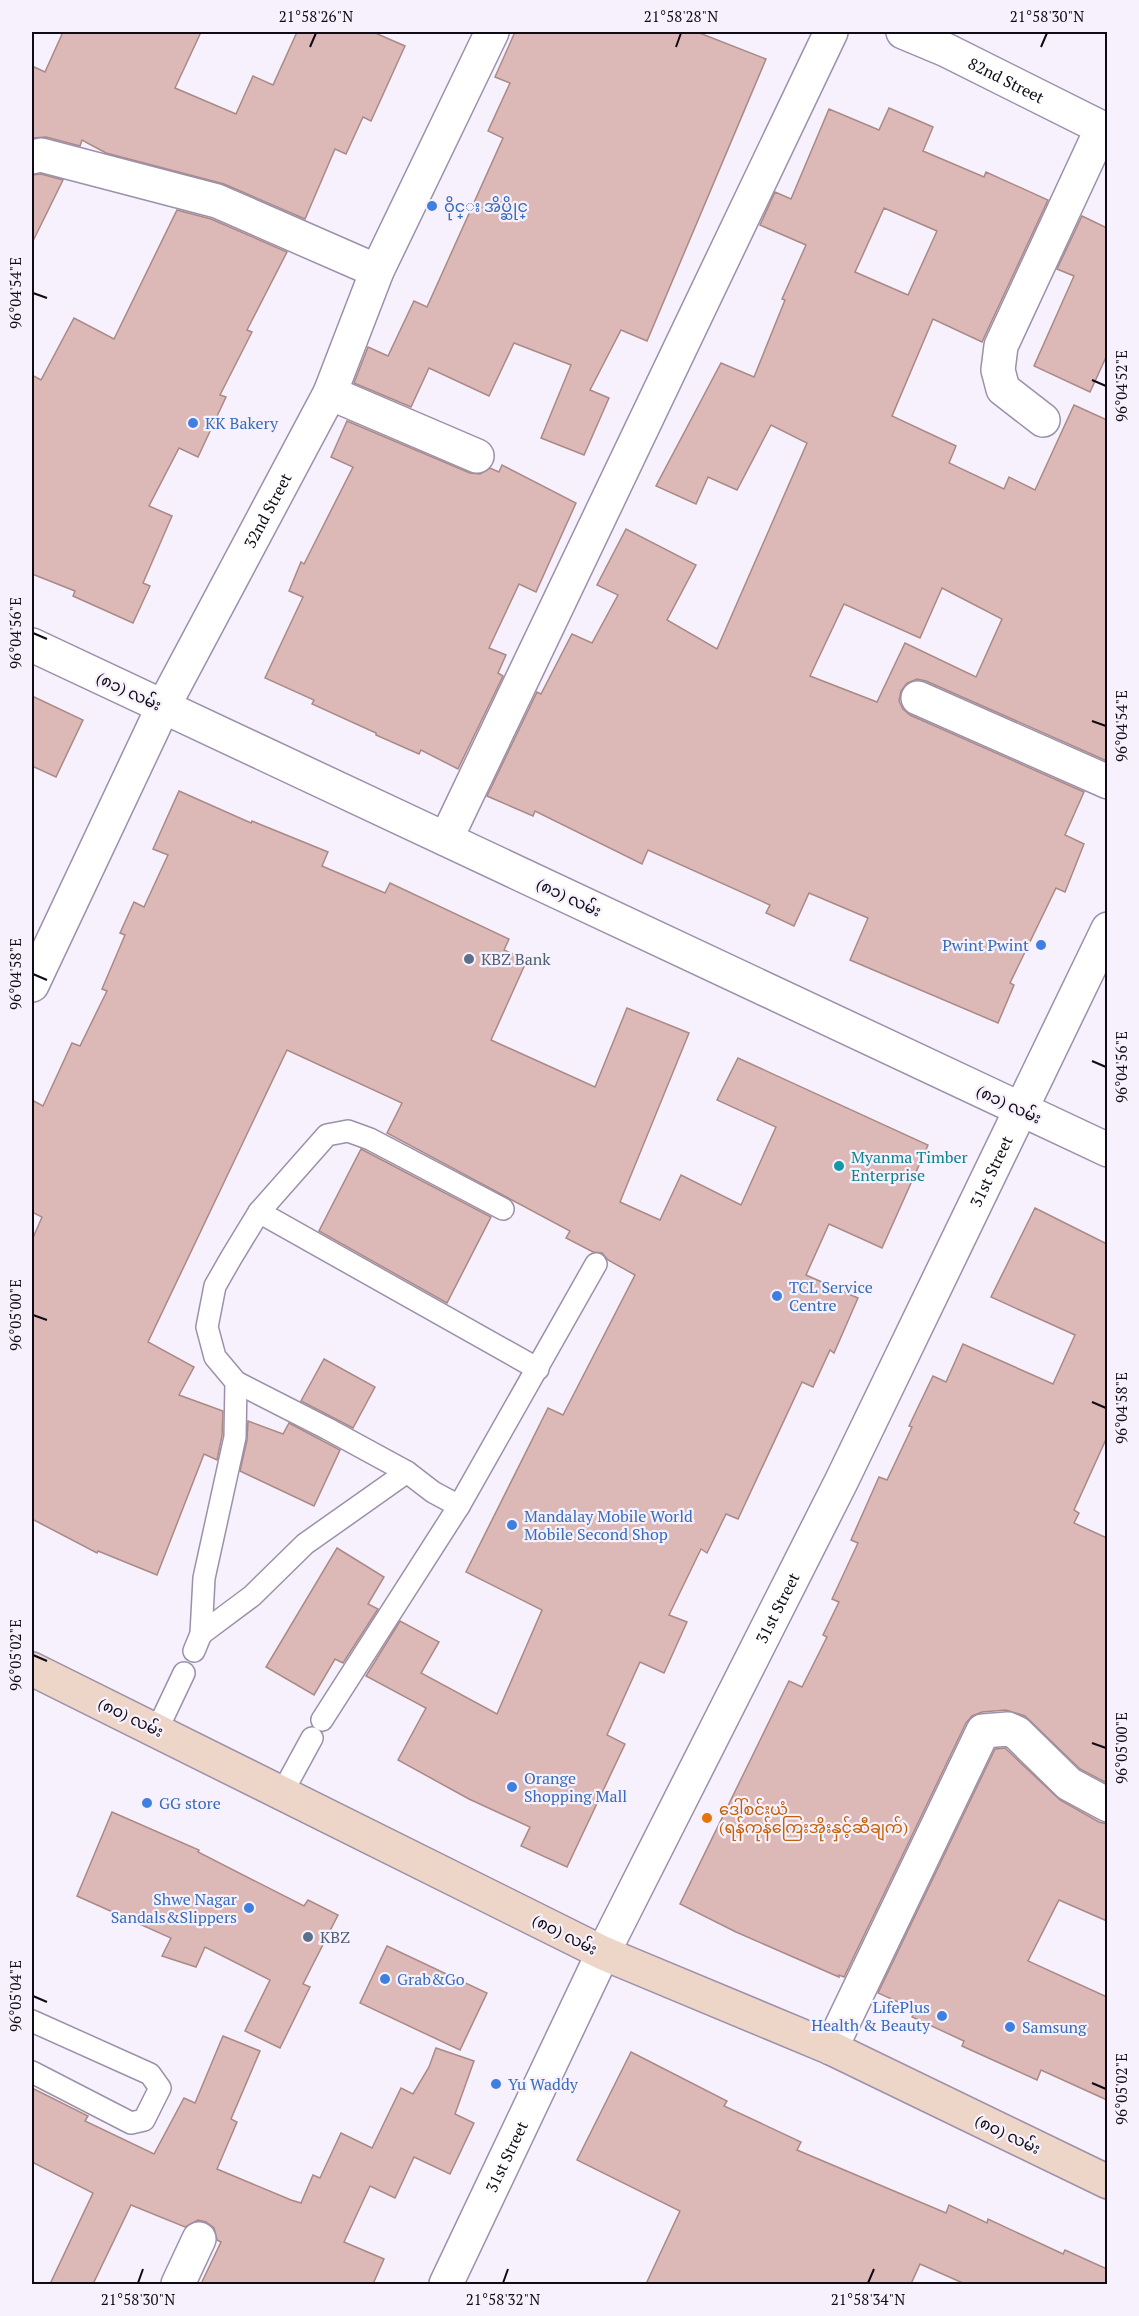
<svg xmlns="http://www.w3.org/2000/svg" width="1139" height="2316" font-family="'PT Serif','Noto Sans Myanmar',serif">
  <rect width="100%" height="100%" fill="#f6f1fc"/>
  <g fill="#dcb9b7" stroke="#aa8987" stroke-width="1.5" fill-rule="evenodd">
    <polygon points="63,32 201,32 175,88 236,114 253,76 273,85 297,32 373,32 405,46 371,121 363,117 346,154 335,149 305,219 224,184 106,153 82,140 80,146 46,137 32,138 32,66 45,72"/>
    <polygon points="515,32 697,32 766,59 647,341 621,330 590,390 609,398 584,455 541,438 571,365 514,343 489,396 429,368 411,407 354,383 368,347 388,356 414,301 427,307 503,138 488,131 510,83 495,77"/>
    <path d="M889 108 933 127 923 151 984 177 986 172 1048 200 982 342 933 319 892 416 956 446 949 463 1004 489 1009 477 1035 490 1074 405 1107 420V761L926 681 917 679 907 683 901 691 899 701 903 709 910 715 1084 792 1065 835 1084 844 1065 892 1056 888 1010 983 1014 985 998 1023 850 960 868 918 809 893 794 926 766 913 770 905 648 850 642 864 535 811 533 816 487 796 537 692 541 694 572 634 592 643 618 595 597 585 626 529 696 565 667 620 717 649 807 443 771 425 737 490 708 477 696 504 656 486 721 363 754 377 785 300 782 299 806 245 760 225 775 192 791 199 829 109 879 130ZM884 208 937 231 908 295 855 272ZM942 588 1002 619 976 677 905 643 877 702 810 676 844 604 920 638Z"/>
    <polygon points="41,174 63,180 32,243 32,175"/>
    <polygon points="177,210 211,219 287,252 247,330 252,332 220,395 226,397 198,457 179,448 149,506 172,516 143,583 150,586 133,623 73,596 75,591 32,574 32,375 41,380 74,318 114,339"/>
    <polygon points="1082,216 1107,228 1107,355 1090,392 1034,366 1074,276 1057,269"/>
    <polygon points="347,421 470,473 480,474 490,468 499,472 502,465 576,503 536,592 519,584 489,648 506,655 498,673 503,676 458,769 421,750 419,754 376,735 376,733 312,704 314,700 265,678 303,597 289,591 301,562 304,564 353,467 331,457"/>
    <polygon points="32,696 83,720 56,777 32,766"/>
    <polygon points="179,791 251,823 252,821 328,852 322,866 385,893 390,883 509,939 504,950 527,960 491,1040 595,1087 627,1008 689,1033 620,1202 660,1220 681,1175 741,1205 776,1127 717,1100 738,1058 928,1145 882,1248 829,1224 806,1275 858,1298 834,1353 830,1350 813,1387 802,1382 738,1519 726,1514 707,1553 701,1549 669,1615 687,1622 664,1673 640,1662 607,1735 625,1744 567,1867 521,1846 530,1827 469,1799 398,1760 426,1708 366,1676 400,1621 439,1642 421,1673 497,1714 542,1610 466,1572 548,1408 563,1415 635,1275 608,1260 602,1253 593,1252 566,1238 570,1231 387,1133 402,1103 287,1050 148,1342 194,1367 179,1395 223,1411 222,1436 217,1460 204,1454 157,1575 98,1551 97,1553 32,1519 32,1240 42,1217 32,1212 32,1100 43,1106 72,1043 80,1046 107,991 102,989 125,935 120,933 134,902 144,907 168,855 153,849"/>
    <polygon points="361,1149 491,1217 447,1303 319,1231"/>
    <polygon points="1035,1208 1107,1244 1107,1437 1074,1510 1079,1513 1074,1523 1107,1538 1107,1783 1080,1769 1025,1716 1006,1710 982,1712 972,1716 966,1723 844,1977 839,1975 839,1977 736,1932 680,1904 789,1681 802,1687 827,1637 823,1635 839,1602 832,1599 858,1543 851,1540 879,1477 887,1480 912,1427 909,1426 933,1376 946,1382 963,1344 1053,1384 1075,1335 991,1297"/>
    <polygon points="324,1359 375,1387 353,1428 301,1401"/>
    <polygon points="248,1421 283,1434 289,1423 340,1450 314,1506 240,1471 247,1440"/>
    <polygon points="337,1548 384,1577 368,1604 378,1609 343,1663 335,1659 314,1695 266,1667"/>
    <polygon points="1005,1748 1060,1800 1099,1822 1107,1824 1107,1921 1059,1900 1028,1961 1107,1997 1107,2100 1041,2070 1037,2080 962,2046 964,2041 912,2017 916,2010 878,1993 995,1749"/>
    <polygon points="112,1812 199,1850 198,1852 304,1906 308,1900 338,1915 303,1984 310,1987 280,2048 245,2031 270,1980 205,1947 196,1967 162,1956 171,1938 77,1896"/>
    <polygon points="387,1946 487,1993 460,2050 360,2003"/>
    <polygon points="223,2036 260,2051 231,2119 237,2122 217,2169 291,2200 301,2203 313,2175 320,2178 341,2133 372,2148 401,2088 413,2094 429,2067 436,2048 474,2061 455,2114 474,2123 450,2174 414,2157 395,2198 370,2186 344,2242 384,2259 373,2284 201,2284 221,2242 217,2240 214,2228 206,2222 198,2220 185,2227 131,2205 93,2284 50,2284 93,2193 32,2162 32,2088 88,2116 85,2121 154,2154 184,2098 195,2103"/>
    <polygon points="631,2052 727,2101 724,2106 801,2142 797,2150 946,2213 949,2205 987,2223 988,2219 1063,2254 1065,2250 1107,2269 1107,2284 965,2284 920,2264 911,2284 646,2284 680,2211 577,2160"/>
  </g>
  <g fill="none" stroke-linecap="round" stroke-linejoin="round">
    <defs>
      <g id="service">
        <polyline points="259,1212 538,1369"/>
        <polyline points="236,1382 328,1429 407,1472 433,1492 459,1506 596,1264"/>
        <polyline points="201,1634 252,1596 305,1544 407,1472"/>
        <polyline points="194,1651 201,1634 204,1578 235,1437 236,1382 215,1357 207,1327 215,1286 231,1258 259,1212 327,1135 348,1131 370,1139 503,1209"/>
        <polyline points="322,1720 459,1506"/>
        <polyline points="157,1730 184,1673"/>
        <polyline points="282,1793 312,1738"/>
        <polyline points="32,2021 150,2074 160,2088 144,2120 131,2123 32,2072"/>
      </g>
      <g id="minor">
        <polyline points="32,157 41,155 217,201 377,271"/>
        <polyline points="330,393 477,456"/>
        <polyline points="1043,420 1003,389 998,370 1001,346 1102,128"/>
        <polyline points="918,698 1108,782"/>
        <polyline points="446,839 831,32"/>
        <path id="s1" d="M32 985 163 707 330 393 377 271 492 32"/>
        <polyline points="831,2048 983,1731 1008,1729 1017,1733 1069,1784 1108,1805"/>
        <polyline points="178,2284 199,2239"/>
        <path id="s2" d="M446 2284 603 1953 841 1482 1108 929"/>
      </g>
      <g id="tertiary">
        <path id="s3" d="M903 32 946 50 1108 131"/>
        <polyline points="32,645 1108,1150"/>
      </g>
      <polyline id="secondary" points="32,1669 603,1953 831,2048 1108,2182"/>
    </defs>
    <use href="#service" stroke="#9c90aa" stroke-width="24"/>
    <use href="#minor" stroke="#9c90aa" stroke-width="36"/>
    <use href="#tertiary" stroke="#9c90aa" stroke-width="36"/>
    <use href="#secondary" stroke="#9c90aa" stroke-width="36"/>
    <use href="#service" stroke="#fff" stroke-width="21"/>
    <use href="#minor" stroke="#fff" stroke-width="33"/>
    <use href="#tertiary" stroke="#fff" stroke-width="33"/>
    <use href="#secondary" stroke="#edd5c7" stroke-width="33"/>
  </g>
  <path fill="none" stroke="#0f0b14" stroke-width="2" d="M310 47 316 33M676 47 681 33M1041 47 1047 33M33 293 47 298M1092 380 1106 386M33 633 47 639M1092 721 1106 726M33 974 47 980M1092 1061 1106 1067M33 1315 47 1320M1092 1402 1106 1408M33 1655 47 1661M1092 1743 1106 1748M33 1996 47 2002M1092 2083 1106 2089M138 2283 143 2269M503 2283 508 2269M868 2283 874 2269"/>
  <g fill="#3f7fe0" stroke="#f6f1fc" stroke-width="2">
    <circle cx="432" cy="206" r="6"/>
    <circle cx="193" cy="423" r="6"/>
    <circle cx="1041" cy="945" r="6"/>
    <circle cx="777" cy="1296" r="6"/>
    <circle cx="512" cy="1525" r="6"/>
    <circle cx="512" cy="1787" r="6"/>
    <circle cx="147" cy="1803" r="6"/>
    <circle cx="249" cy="1908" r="6"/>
    <circle cx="385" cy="1979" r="6"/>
    <circle cx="942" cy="2016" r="6"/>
    <circle cx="1010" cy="2027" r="6"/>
    <circle cx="496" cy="2084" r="6"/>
  </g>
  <g fill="#5c6f8a" stroke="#f6f1fc" stroke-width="2">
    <circle cx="469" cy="959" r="6"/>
    <circle cx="308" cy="1937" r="6"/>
  </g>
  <circle fill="#0f9aa8" stroke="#f6f1fc" stroke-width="2" cx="839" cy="1166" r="6"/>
  <circle fill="#e8710a" stroke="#f6f1fc" stroke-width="2" cx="707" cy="1818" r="6"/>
  <g text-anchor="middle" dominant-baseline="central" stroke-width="4.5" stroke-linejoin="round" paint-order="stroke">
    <g font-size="16" fill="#0f0b14" stroke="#f6f1fc">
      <text stroke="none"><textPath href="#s3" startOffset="114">82nd Street</textPath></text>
      <text stroke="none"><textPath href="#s1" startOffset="530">32nd Street</textPath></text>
      <text transform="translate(129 691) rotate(25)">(၈၁) လမ်း</text>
      <text transform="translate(569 897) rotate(25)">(၈၁) လမ်း</text>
      <text transform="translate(1009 1104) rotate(25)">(၈၁) လမ်း</text>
      <text stroke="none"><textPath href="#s2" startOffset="1239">31st Street</textPath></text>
      <text stroke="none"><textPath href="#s2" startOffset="753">31st Street</textPath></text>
      <text transform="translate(131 1717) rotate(26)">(၈၀) လမ်း</text>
      <text transform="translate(565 1934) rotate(27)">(၈၀) လမ်း</text>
      <text transform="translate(1008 2134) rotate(26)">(၈၀) လမ်း</text>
      <text stroke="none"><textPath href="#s2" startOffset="141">31st Street</textPath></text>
    </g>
    <g font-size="16" fill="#366cbe" stroke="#f6f1fc" text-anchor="start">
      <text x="444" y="206">ဝိုင္း အိပ္ဆိုင္</text>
      <text x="205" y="423">KK Bakery</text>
      <text x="1029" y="945" text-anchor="end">Pwint Pwint</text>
      <text x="789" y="1287">TCL Service<tspan x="789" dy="18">Centre</tspan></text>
      <text x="524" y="1516">Mandalay Mobile World<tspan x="524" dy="18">Mobile Second Shop</tspan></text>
      <text x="524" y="1778">Orange<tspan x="524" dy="18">Shopping Mall</tspan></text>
      <text x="159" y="1803">GG store</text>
      <text x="237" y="1899" text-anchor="end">Shwe Nagar<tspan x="237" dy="18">Sandals&amp;Slippers</tspan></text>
      <text x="397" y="1979">Grab&amp;Go</text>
      <text x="930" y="2007" text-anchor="end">LifePlus<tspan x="930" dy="18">Health &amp; Beauty</tspan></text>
      <text x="1022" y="2027">Samsung</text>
      <text x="508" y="2084">Yu Waddy</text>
    </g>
    <g font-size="16" fill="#4e5e75" stroke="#f6f1fc" text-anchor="start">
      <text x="481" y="959">KBZ Bank</text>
      <text x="320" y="1937">KBZ</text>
    </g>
    <g font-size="16" fill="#0d838f" stroke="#f6f1fc" text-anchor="start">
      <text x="851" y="1157">Myanma Timber<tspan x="851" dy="18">Enterprise</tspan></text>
    </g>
    <g font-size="16" fill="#c56008" stroke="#f6f1fc" text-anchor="start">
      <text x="719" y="1809">ဒေါ်စင်းယုံ<tspan x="719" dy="18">(ရန်ကုန်ကြေးအိုးနှင့်ဆီချက်)</tspan></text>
    </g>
  </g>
  <rect width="1139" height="2316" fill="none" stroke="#f6f1fc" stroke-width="66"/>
  <rect x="33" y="33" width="1073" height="2250" fill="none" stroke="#0f0b14" stroke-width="2"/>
  <g font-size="15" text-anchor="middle" fill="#0f0b14">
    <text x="316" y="22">21°58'26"N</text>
    <text x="681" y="22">21°58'28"N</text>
    <text x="1047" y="22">21°58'30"N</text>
    <text transform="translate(16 293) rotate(-90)" y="5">96°04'54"E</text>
    <text transform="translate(1122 386) rotate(-90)" y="5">96°04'52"E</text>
    <text transform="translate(16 633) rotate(-90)" y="5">96°04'56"E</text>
    <text transform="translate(1122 726) rotate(-90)" y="5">96°04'54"E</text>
    <text transform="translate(16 974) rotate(-90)" y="5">96°04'58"E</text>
    <text transform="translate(1122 1067) rotate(-90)" y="5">96°04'56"E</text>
    <text transform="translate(16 1315) rotate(-90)" y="5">96°05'00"E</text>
    <text transform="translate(1122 1408) rotate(-90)" y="5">96°04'58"E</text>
    <text transform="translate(16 1655) rotate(-90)" y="5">96°05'02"E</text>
    <text transform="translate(1122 1748) rotate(-90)" y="5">96°05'00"E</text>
    <text transform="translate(16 1996) rotate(-90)" y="5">96°05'04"E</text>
    <text transform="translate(1122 2089) rotate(-90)" y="5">96°05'02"E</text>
    <text x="138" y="2305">21°58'30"N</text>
    <text x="503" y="2305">21°58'32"N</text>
    <text x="868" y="2305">21°58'34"N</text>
  </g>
</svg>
